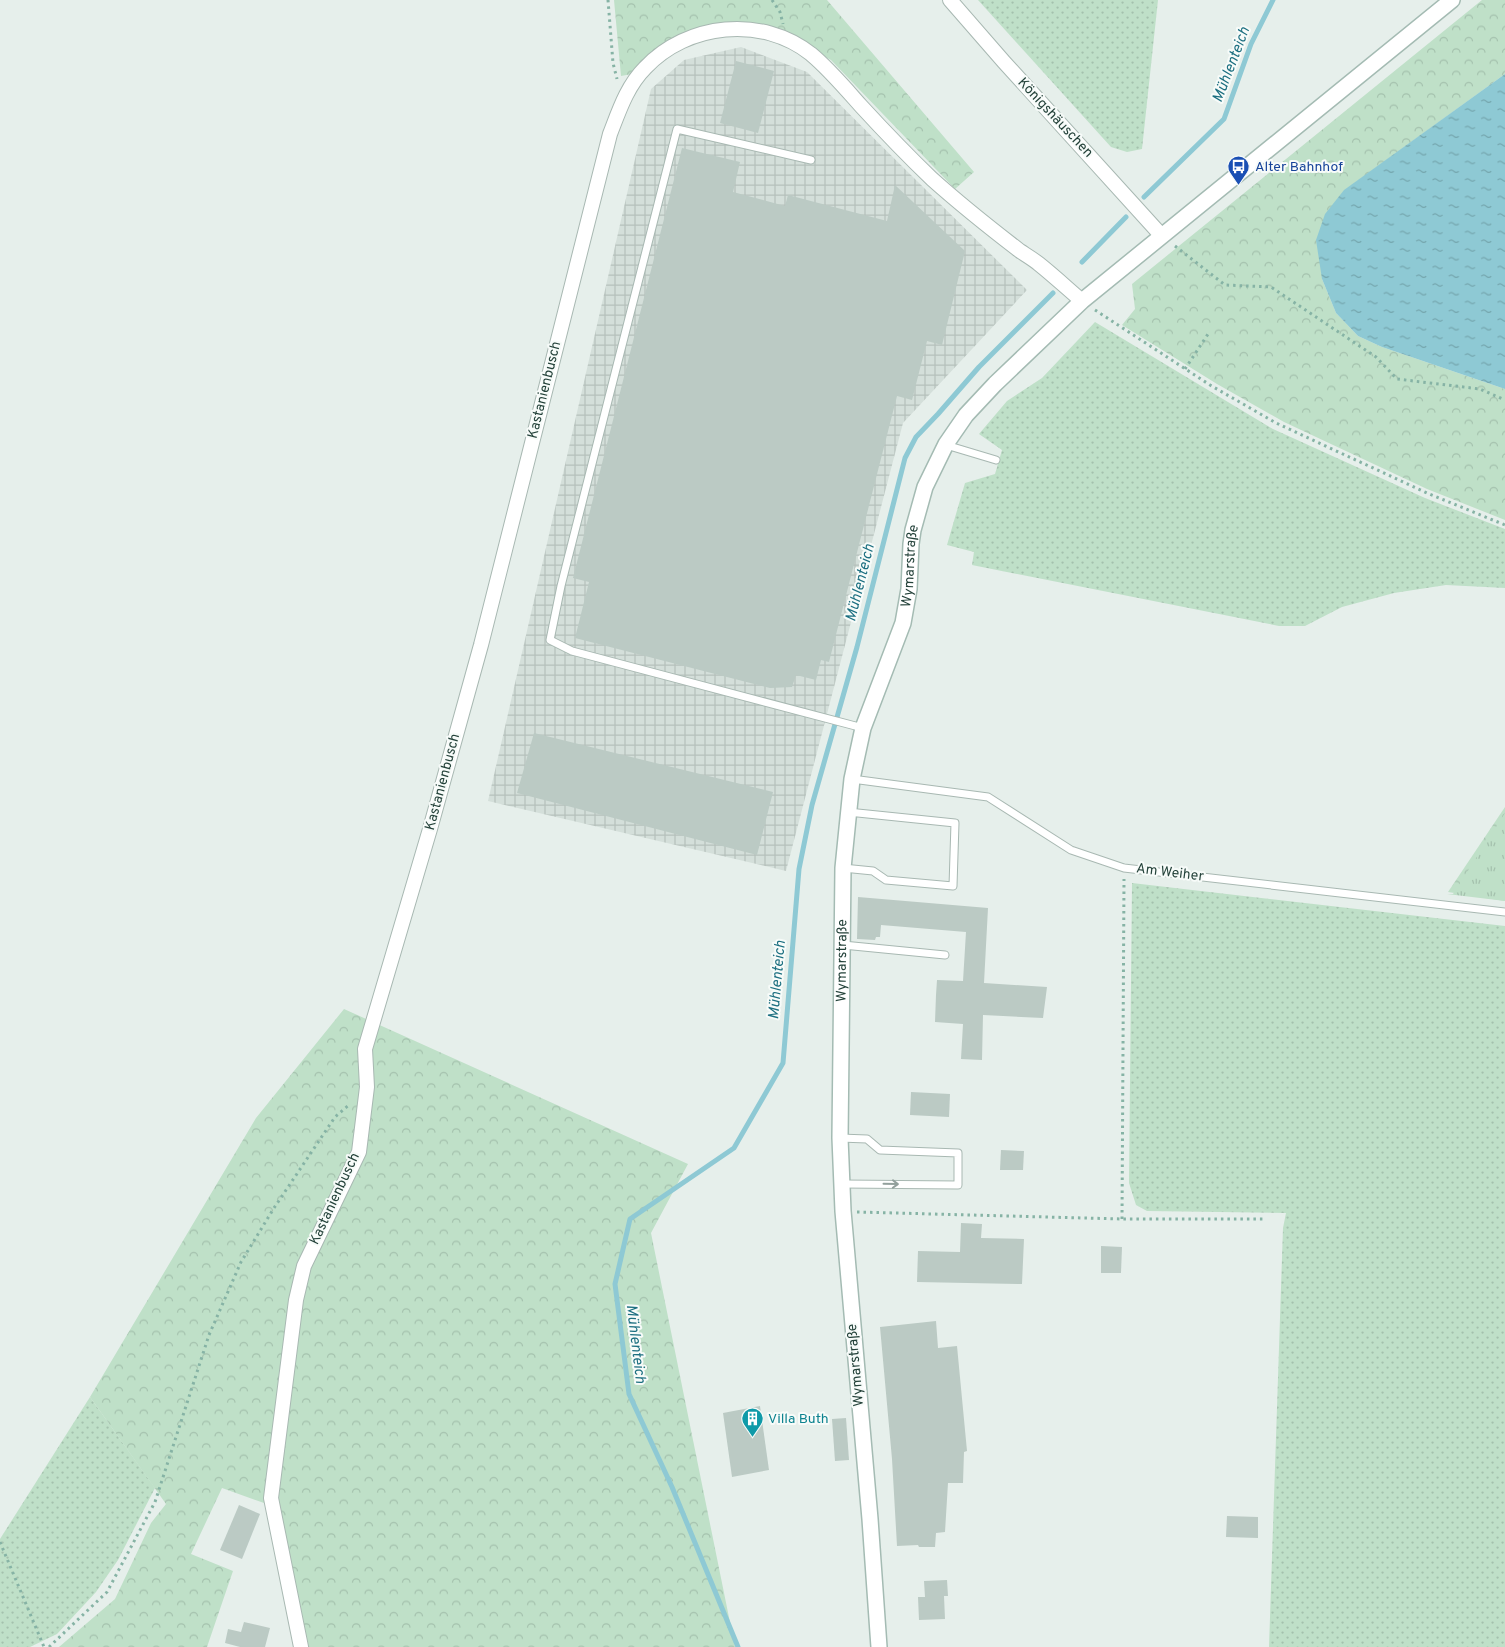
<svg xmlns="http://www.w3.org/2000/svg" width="1505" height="1647" font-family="Overpass,sans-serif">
  <defs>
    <pattern id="industrial-grid" width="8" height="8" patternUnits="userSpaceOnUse" patternTransform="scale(1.25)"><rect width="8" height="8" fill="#d4dfda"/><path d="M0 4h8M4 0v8" fill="none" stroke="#b6c1bc"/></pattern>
    <pattern id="grass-dots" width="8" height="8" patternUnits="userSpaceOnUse" patternTransform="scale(1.25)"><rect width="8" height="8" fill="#bfe0c8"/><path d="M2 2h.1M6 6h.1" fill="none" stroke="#a4c1ad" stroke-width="1.8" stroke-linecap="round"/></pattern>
    <pattern id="forest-crowns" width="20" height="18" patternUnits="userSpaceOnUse" patternTransform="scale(1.25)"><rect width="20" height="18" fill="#bfe0c8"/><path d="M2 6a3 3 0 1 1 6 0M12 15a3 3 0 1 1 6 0" fill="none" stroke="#a4c1ad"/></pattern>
    <pattern id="park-tufts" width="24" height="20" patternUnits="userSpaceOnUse" patternTransform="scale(1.25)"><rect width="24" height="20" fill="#bfe0c8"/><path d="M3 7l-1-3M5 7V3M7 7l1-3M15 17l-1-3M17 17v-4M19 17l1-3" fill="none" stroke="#a4c1ad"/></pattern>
    <pattern id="water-ripples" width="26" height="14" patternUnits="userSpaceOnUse" patternTransform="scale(1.25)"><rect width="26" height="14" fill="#8ec9d4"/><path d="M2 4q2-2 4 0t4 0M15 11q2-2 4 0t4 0" fill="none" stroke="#74a5ad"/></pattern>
  </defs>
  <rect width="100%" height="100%" fill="#e6efeb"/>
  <polygon fill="url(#industrial-grid)" points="741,47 807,72 1027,290 903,423 786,871 488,801 651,89 684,60"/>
  <g fill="url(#grass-dots)">
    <polygon points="978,0 1158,0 1142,149 1127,152 1111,147"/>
    <polygon points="1095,322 1273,429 1425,498 1505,529 1505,588 1446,585 1394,593 1342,607 1305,626 1279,626 972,565 974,552 947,545 965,483 995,474 1002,450 979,434 1007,401 1042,378"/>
    <polygon points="1132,883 1505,926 1505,1647 1269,1647 1283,1228 1286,1213 1147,1211 1136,1205 1129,1183"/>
    <polygon points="90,1397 155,1488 118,1560 96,1592 57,1634 30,1647 0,1647 0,1539"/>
  </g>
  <g fill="url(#forest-crowns)">
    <polygon points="614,0 827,0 974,172 955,189 831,60 769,26 736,23 685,32 659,46 632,74 621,76"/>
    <polygon points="1482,0 1505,0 1505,74 1345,190 1322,279 1336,313 1358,336 1382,347 1505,389 1505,520 1427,489 1284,422 1217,384 1122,325 1135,309 1132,284"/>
    <polygon points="1505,807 1505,901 1448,892"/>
    <polygon points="344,1009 688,1164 651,1233 735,1647 304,1647 280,1506 264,1503 222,1488 191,1554 233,1571 207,1647 59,1647 115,1599 151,1523 166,1504 90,1397 256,1118"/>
  </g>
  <polygon fill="url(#park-tufts)" points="1505,813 1505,901 1447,894 1453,894"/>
  <polygon fill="url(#water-ripples)" points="1505,74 1505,389 1382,347 1358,336 1336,313 1322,279 1316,240 1325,214 1344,190"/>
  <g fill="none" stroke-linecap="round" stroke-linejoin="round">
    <g stroke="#8ec9d4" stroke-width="5">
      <polyline points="1144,197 1224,119 1251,44 1273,0"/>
      <polyline points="1082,262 1126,217"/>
      <polyline points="738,1647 672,1487 629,1394 615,1284 630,1219 734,1148 783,1063 799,869 812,805 857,647 905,458 916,437 938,414 979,367 1053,293"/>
    </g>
  </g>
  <g fill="#bbcac4">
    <polygon points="736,61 774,71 758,133 720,123"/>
    <polygon points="682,148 740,162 733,192 785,206 788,195 887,221 895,185 965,251 942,345 927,341 912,400 897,396 829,662 821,660 816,680 796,675 792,687 770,688 575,638 589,582 573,578"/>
    <polygon points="534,733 773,792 757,855 517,793"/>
    <polygon points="858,897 988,908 984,983 1047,987 1043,1018 983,1015 982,1060 961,1059 963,1024 935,1022 936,995 937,980 963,981 966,932 881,925 880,937 876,937 875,940 857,939"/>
    <polygon points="911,1092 950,1094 949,1117 910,1115"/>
    <polygon points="1001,1150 1024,1151 1023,1170 1000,1170"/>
    <polygon points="961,1223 982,1224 981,1238 1024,1239 1022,1284 917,1282 918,1251 960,1252"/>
    <polygon points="1101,1246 1122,1247 1121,1273 1101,1273"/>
    <polygon points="936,1321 938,1348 957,1346 967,1451 964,1452 963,1483 948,1483 945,1532 936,1533 935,1547 919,1547 918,1545 897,1546 892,1459 880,1327"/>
    <polygon points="760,1406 769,1470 732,1477 723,1413"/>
    <polygon points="846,1418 849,1460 835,1461 832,1419"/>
    <polygon points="239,1505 260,1514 242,1559 220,1550"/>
    <polygon points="1227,1516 1258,1517 1258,1538 1226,1537"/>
    <polygon points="947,1580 948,1596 944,1596 945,1619 919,1620 918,1597 925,1597 924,1581"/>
    <polygon points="244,1622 270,1628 265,1647 240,1647 225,1643 228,1629 241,1632"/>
  </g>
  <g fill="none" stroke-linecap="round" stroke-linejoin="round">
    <defs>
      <g id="service">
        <polyline points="811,160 677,129 561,586 550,640 572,651 863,728"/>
        <polyline points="946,445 996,460"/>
        <polyline points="852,779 988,797 1071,850 1124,868 1505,912"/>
        <polyline points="843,868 873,871 886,880 953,886 955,823 848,812"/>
        <polyline points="843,945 945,955"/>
        <polyline points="840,1138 867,1139 880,1150 958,1153 958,1185 842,1184"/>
      </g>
      <g id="minor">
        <polyline points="950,0 1004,62 1161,235"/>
        <path d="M301 1647 271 1498 296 1300 304 1266 359 1152 367 1087 365 1049 430 829 481 645 610 134C619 111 627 86 645 68 687 23 762 15 811 54 829 69 845 88 861 106 884 131 907 155 932 179 960 204 990 228 1020 251 1026 255 1033 259 1039 264 1054 276 1068 289 1082 301"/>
      </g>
      <g id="secondary">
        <path id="s1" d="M879 1647 870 1519 843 1211 840 1138 843 868 852 779 863 728 903 623 909 589 911 544 913 530 925 487 946 444 966 415 995 384 1082 301 1452 0"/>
      </g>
    </defs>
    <use href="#service" stroke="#a8b8b2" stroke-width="9"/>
    <use href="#minor" stroke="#a8b8b2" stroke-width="16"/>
    <use href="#secondary" stroke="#a4bbb3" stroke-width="18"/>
    <g stroke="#86b3a5" stroke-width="3" stroke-dasharray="2.5 4" stroke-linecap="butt">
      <polyline points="608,0 613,63 617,79"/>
      <polyline points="772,0 780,12 783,24"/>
      <polyline points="1175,246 1225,285 1271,287 1376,357 1397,379 1480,389 1505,400"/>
      <polyline points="1095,310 1210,385 1276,423 1427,493 1505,525"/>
      <polyline points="1185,369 1210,331"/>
      <polyline points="857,1212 1122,1219 1264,1219"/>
      <polyline points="1122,1219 1124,879"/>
      <polyline points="0,1542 44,1647"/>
      <polyline points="49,1647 107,1592 155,1502 209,1335 241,1262 274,1208 335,1117 350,1104"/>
    </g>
    <use href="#service" stroke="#fff" stroke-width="7"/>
    <use href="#minor" stroke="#fff" stroke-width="14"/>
    <use href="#secondary" stroke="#fff" stroke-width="15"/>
  </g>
  <defs><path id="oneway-shaft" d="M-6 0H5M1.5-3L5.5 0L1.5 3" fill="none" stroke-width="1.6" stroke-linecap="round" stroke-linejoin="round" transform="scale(1.25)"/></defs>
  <use stroke="#92a09c" href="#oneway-shaft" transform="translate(891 1184) rotate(1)"/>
  <defs>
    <symbol id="bus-pin" viewBox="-11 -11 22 30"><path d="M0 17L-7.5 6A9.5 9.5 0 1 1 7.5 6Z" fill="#1a4fb4" stroke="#f7fbf9"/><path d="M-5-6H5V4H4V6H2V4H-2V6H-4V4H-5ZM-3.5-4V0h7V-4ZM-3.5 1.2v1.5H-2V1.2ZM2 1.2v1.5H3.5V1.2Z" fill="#fff"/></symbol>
    <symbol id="building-pin" viewBox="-11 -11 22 30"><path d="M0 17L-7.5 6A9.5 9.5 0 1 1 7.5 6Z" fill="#0f9aa8" stroke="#f7fbf9"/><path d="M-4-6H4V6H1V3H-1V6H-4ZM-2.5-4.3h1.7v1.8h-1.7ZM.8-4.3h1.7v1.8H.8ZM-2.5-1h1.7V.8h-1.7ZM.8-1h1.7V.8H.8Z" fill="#fff"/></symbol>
  </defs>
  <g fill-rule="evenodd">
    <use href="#bus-pin" x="1226" y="154" width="25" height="34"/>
    <use href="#building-pin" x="740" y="1406" width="25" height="34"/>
  </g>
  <g text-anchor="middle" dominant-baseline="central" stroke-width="4" stroke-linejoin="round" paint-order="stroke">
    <g font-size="14" fill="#24423a" stroke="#f7fbf9">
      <text transform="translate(1055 118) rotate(47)">Königshäuschen</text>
      <text transform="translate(545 390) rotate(-76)">Kastanienbusch</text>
      <text stroke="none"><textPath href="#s1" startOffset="1092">Wymarstraße</textPath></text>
      <text transform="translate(443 782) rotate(-75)">Kastanienbusch</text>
      <text transform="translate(1170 873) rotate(7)">Am Weiher</text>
      <text stroke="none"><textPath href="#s1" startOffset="688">Wymarstraße</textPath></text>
      <text transform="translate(335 1199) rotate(-65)">Kastanienbusch</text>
      <text transform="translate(856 1365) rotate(-95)">Wymarstraße</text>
    </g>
    <g font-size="14" fill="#164399" stroke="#f7fbf9" text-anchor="start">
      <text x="1255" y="167">Alter Bahnhof</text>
    </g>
    <g font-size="14" fill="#0d838f" stroke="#f7fbf9" text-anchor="start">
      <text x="768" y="1419">Villa Buth</text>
    </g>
    <g font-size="15" font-style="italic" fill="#1c6f80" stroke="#f7fbf9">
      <text transform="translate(1232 65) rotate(-69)">Mühlenteich</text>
      <text transform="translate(861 583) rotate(-76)">Mühlenteich</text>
      <text transform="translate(778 980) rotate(-85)">Mühlenteich</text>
      <text transform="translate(635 1344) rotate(83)">Mühlenteich</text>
    </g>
  </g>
</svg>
